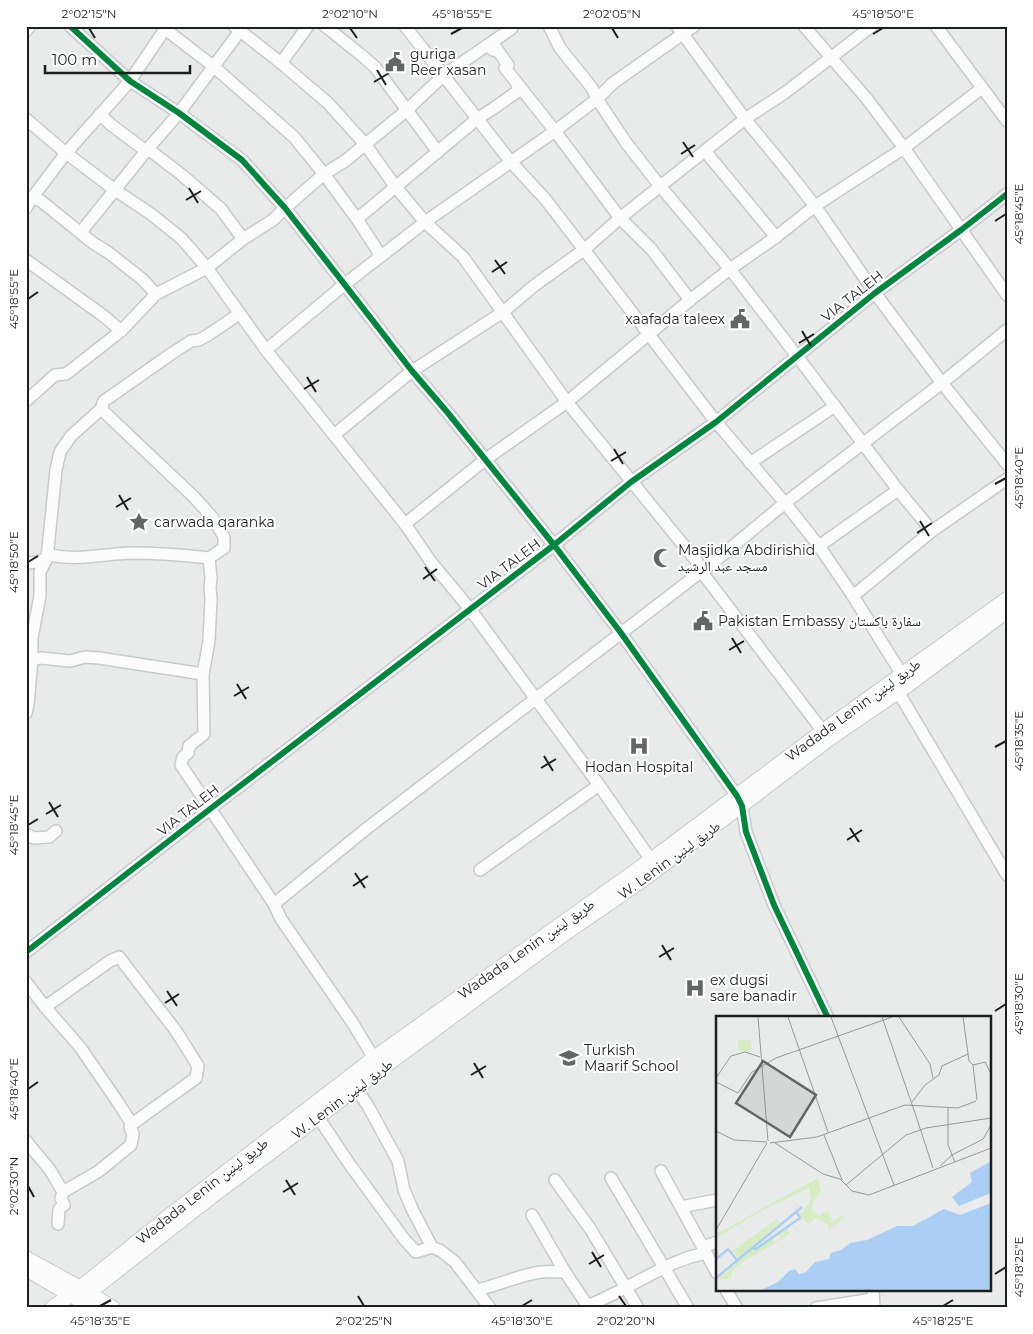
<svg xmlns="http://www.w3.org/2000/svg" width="1033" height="1334" font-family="Montserrat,'Noto Naskh Arabic',sans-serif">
  <rect width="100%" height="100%" fill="#e9ebeb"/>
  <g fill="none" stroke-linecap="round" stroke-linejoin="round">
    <defs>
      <g id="minor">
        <polyline points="70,26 130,81 179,113 242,160 285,208 412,371 448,413 554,545 621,633 737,796 742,806 746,832 774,905 828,1018"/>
        <polyline points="234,26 281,63 328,103 365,144 395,186 425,222 463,257 567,402 698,563 701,571 828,738"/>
        <polyline points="325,26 360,54 375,67 438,152"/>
        <polyline points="405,26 511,162 546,200 716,422 785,503 819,546 853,596 906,681"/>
        <polyline points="549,26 560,48 592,88 597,99 627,144 660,186 730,269 797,356 898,490 932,531"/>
        <polyline points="677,26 745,119 786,169 815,206 875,293 942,383 1007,464"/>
        <polyline points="804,26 867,99 904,148 1007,295"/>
        <polyline points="936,26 1007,121"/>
        <polyline points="165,29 213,66 294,137 324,174 357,219 381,256"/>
        <polyline points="26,31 30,26"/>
        <polyline points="488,46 493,50 496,48 508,65 505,68 555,131 620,218 652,250 690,300"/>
        <polyline points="281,63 308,26"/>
        <polyline points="100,114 110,124 146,151 149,150 152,152 182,175 221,209 243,239"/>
        <polyline points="26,119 66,153 115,190 151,214 182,239 207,268 266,350 405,524 431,562 470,609 599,785 651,860"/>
        <polyline points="705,151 776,237"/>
        <polyline points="32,198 41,201 93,243 109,253 142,279 156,294"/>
        <polyline points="26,208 32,198 66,153 130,81 167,26"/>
        <polyline points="357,219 477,119 494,108 518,91 517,84"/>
        <polyline points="81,232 146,151 179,113 240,31"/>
        <polyline points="26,260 105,317 121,331"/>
        <polyline points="266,350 345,284 425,222 555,131 597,99 613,83 694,26"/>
        <polyline points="26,401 55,375 66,374 121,331 156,294 207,268 243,239 273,220 285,208 324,174 345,161 407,110 444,75 511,29 513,26"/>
        <polyline points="101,409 194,497 212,517 224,537 224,548 209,558"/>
        <polyline points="334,435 412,371 503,312 535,285 585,249 620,218 745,119 786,92 872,26"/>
        <polyline points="750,463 835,406"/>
        <polyline points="405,524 486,459 567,402 690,300 730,269 776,237 815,206 904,148 982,88"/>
        <polyline points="819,546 898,490"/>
        <path d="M26 563C34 563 45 561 50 555 79 561 102 554 131 553 157 553 183 555 209 558L211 578 210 588 211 599 209 641 203 674 204 734 189 746 188 753 183 757 181 765 274 904 281 919 352 1022 378 1065"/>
        <polyline points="853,596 932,531 1007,479"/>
        <polyline points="26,659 32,660 41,658 70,661 85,657 99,658 203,674"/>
        <polyline points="894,685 1007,875"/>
        <polyline points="26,713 28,704 32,660 32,638 40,596 40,572 47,558 56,470 60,452 71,436 101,409 104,401 171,354 191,341 199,340 208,335 239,314"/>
        <polyline points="26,834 34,838 49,837 56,831"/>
        <polyline points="480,870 599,785"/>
        <polyline points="274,904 366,829 715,561 785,503 942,383 1007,330"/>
        <polyline points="26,952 210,809 554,545 631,482 716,422 875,293 961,230 1007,194"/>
        <polyline points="26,982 45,1007 80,1047 117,1101 132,1124 130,1127 133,1134 131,1145 99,1171 63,1192"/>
        <polyline points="45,1007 110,961 119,957 176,1031 198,1066 196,1078 132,1124"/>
        <polyline points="356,1088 368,1106 398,1161 404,1190 413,1211 432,1247 441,1251 455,1262 490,1308"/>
        <polyline points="318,1117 348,1162 404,1239 416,1252 432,1247"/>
        <polyline points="26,1141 50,1170 63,1192 61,1198 64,1205 59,1209 58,1224"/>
        <polyline points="661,1171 717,1273"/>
        <polyline points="611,1178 688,1308"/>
        <polyline points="555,1180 591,1230 638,1308"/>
        <polyline points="681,1207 717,1200"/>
        <polyline points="532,1215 565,1272 589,1308"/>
        <polyline points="703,1247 717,1242"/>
        <path d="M477 1290C499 1285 519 1275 541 1272 549 1271 557 1272 565 1272"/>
        <polyline points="726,1290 737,1308"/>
        <polyline points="873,1290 874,1308"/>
        <path d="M588 1306C601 1300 614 1294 627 1287 655 1273 675 1259 706 1253"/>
        <polyline points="816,1308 873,1299"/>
      </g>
      <g id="major">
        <polyline points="26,1258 80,1288 113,1308"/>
        <polyline points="26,1269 93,1308"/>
        <polyline points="91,1291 211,1197 318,1117 381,1069 560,937 644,879 829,739 908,685 1007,611"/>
        <polyline points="52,1308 80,1288 174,1212 374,1058 651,860 823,731 1007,599"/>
      </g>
    </defs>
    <use href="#minor" stroke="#c8c9c9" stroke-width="14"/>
    <use href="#major" stroke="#c8c9c9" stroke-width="16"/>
    <use href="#minor" stroke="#fcfcfc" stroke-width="11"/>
    <use href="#major" stroke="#fcfcfc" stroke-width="14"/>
    <defs>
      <g id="cycleway">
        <polyline points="70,26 130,81 179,113 242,160 285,208 412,371 448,413 554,545 621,633 737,796 742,806 746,832 774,905 828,1018"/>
        <polyline points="26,952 210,809 554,545 631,482 716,422 875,293 961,230 1007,194"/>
      </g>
    </defs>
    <use href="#cycleway" stroke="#fff" stroke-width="9"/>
    <use href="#cycleway" stroke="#00873e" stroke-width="6"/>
  </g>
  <path fill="none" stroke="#1d1f1f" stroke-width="2" d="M89 28 95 38M350 28 357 38M612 28 618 38M451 34 462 28M873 34 883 28M377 70 386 85M374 82 389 73M683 142 693 157M681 154 695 145M189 188 198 203M186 200 201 191M995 221 1006 214M495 260 505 274M492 272 507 262M28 299 38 292M802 331 811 346M799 343 814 334M307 377 316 392M304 389 319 380M614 449 623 464M611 461 626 452M995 484 1006 478M119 495 128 510M116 507 131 498M920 521 929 536M917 533 932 523M28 562 38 556M425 567 435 581M423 579 437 569M732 638 741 653M729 650 744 641M237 684 246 699M234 696 249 687M995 747 1006 741M544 756 553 771M541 768 556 759M49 802 58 817M46 814 61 805M28 825 38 819M850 828 859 842M847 840 862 830M355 873 365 888M353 886 368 876M662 945 671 960M659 957 674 948M167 991 177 1006M165 1003 179 994M995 1011 1006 1004M474 1063 483 1078M471 1075 486 1066M28 1089 38 1082M286 1180 295 1195M28 1186 34 1197M283 1192 298 1183M592 1252 601 1267M589 1264 604 1255M995 1274 1006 1267M358 1296 364 1306M619 1296 626 1306M100 1306 111 1300M522 1306 532 1300M943 1306 953 1300"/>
  <defs>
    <symbol id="civic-bare" viewBox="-9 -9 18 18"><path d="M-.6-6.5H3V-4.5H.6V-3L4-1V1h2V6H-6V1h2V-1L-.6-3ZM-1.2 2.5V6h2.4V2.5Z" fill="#646666" stroke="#fff" stroke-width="2.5" paint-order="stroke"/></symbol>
    <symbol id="sight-bare" viewBox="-9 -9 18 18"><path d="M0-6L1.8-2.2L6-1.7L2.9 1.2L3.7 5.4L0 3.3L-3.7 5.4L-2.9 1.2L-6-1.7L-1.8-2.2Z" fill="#646666" stroke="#fff" stroke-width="2.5" paint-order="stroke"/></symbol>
    <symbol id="mosque-bare" viewBox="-9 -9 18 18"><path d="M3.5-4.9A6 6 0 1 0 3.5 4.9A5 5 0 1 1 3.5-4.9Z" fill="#646666" stroke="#fff" stroke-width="2.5" paint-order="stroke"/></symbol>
    <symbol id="hospital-bare" viewBox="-9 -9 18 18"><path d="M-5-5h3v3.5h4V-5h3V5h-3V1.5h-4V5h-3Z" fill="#646666" stroke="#fff" stroke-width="2.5" paint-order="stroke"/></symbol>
    <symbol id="school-bare" viewBox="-9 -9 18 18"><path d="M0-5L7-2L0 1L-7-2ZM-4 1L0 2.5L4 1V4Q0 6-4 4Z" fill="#646666" stroke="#fff" stroke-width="2.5" paint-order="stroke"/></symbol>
  </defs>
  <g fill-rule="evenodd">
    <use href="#civic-bare" x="381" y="48" width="28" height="28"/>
    <use href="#civic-bare" x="726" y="305" width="28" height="28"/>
    <use href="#sight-bare" x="125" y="508" width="28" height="28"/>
    <use href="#mosque-bare" x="649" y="544" width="28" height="28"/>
    <use href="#civic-bare" x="689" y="607" width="28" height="28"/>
    <use href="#hospital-bare" x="625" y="732" width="28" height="28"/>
    <use href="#hospital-bare" x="681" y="974" width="28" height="28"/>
    <use href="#school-bare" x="555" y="1044" width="28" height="28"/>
  </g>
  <g text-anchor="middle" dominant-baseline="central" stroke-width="4" stroke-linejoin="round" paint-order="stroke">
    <g font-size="14" fill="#1d1f1f" stroke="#fff" text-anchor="start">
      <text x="410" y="54">guriga<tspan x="410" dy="16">Reer xasan</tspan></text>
      <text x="725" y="319" text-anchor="end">xaafada taleex</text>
      <text x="154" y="522">carwada qaranka</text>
      <text x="678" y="550">Masjidka Abdirishid<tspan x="678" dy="16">مسجد عبد الرشيد</tspan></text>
      <text x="718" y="621">Pakistan Embassy سفارة باكستان</text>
      <text x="639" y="767" text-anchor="middle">Hodan Hospital</text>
      <text x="710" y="980">ex dugsi<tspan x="710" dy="16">sare banadir</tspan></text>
      <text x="584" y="1050">Turkish<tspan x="584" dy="16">Maarif School</tspan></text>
    </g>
    <g font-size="14" fill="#1d1f1f" stroke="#fff">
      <text transform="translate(852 296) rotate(-38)">VIA TALEH</text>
      <text transform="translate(509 564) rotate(-37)">VIA TALEH</text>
      <text transform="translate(853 710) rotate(-36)">Wadada Lenin طريق لينين</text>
      <text transform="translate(188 810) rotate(-38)">VIA TALEH</text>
      <text transform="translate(669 860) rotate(-36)">W. Lenin طريق لينين</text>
      <text transform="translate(526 949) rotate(-35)">Wadada Lenin طريق لينين</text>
      <text transform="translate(342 1099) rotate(-37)">W. Lenin طريق لينين</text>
      <text transform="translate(202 1191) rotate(-38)">Wadada Lenin طريق لينين</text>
    </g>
  </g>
  <g transform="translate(716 1016)">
    <rect width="275" height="275" fill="#e9ebeb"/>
    <path d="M102 162 105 175 97 185 96 194 103 200 111 194 116 203 113 207 125 200 129 202 115 211 112 219 113 210 109 207 100 202 92 208 84 199 95 184 93 172 47 194 0 222V218ZM61 203 64 207 22 242 16 235ZM71 212 74 218 27 246 16 255 15 263H2L36 234 56 222 59 226 65 222 62 218Z" fill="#d6ecc2"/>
    <path d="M22 24H35V37L22 34Z" fill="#d6ecc2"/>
    <path d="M275 145V177L243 190 236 181 256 166 254 157ZM275 187V274H45L62 266 73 255 79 253 83 258 90 256 99 246 113 243 115 237 125 234 134 227 151 224 181 210H197L228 193 244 199Z" fill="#abcff4"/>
    <path fill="none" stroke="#abcff4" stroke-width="2.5" d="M36 232 40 233 84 202 80 195M0 243 12 233 21 244M0 262 86 191"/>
    <path fill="none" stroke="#979999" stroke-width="1" d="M42 1 52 125M72 1 112 116M115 1 178 169M166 1 202 106M183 1 214 48 217 62M247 1 253 45 257 49M257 49 261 84M257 49 269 46 275 58M0 62 15 40 29 36 44 41M0 66 22 77 36 56 60 42 176 1M196 86 209 69 223 59 226 50 252 38M232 92V129L239 146M202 106 217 152M0 115 18 124 51 126M108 119 126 164M54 127 101 121 189 89 242 92 260 85M59 127 107 158 124 163 136 175 153 179 275 132M224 150 236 139 267 123 275 109M130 169 190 119 210 112 275 102M0 214 51 127"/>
    <path fill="#646666" fill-opacity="0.15" stroke="#646666" stroke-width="2.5" d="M47 45 100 79 74 121 20 87Z"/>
    <rect width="275" height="275" fill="none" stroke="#1d1f1f" stroke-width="2.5"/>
  </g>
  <rect width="1033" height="1334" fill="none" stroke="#ffffff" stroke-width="55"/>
  <path d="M45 65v8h145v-8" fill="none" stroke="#1d1f1f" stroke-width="2.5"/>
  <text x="52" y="65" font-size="15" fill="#1d1f1f" stroke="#ffffff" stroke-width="4" paint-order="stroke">100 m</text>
  <rect x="28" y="28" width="978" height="1278" fill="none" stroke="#1d1f1f" stroke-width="2"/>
  <g font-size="12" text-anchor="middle" fill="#1d1f1f">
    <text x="89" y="18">2°02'15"N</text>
    <text x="350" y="18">2°02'10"N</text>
    <text x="462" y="18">45°18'55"E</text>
    <text x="612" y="18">2°02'05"N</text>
    <text x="883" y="18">45°18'50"E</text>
    <text transform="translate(1019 214) rotate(-90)" y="4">45°18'45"E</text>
    <text transform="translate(14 299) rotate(-90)" y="4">45°18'55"E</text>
    <text transform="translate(1019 478) rotate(-90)" y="4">45°18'40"E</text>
    <text transform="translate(14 562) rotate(-90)" y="4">45°18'50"E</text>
    <text transform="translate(1019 741) rotate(-90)" y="4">45°18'35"E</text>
    <text transform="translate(14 825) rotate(-90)" y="4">45°18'45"E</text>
    <text transform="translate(1019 1004) rotate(-90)" y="4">45°18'30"E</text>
    <text transform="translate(14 1089) rotate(-90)" y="4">45°18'40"E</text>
    <text transform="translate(14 1186) rotate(-90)" y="4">2°02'30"N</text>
    <text transform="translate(1019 1267) rotate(-90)" y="4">45°18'25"E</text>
    <text x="100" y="1325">45°18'35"E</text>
    <text x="364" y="1325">2°02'25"N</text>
    <text x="522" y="1325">45°18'30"E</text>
    <text x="626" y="1325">2°02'20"N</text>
    <text x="943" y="1325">45°18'25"E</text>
  </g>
</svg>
